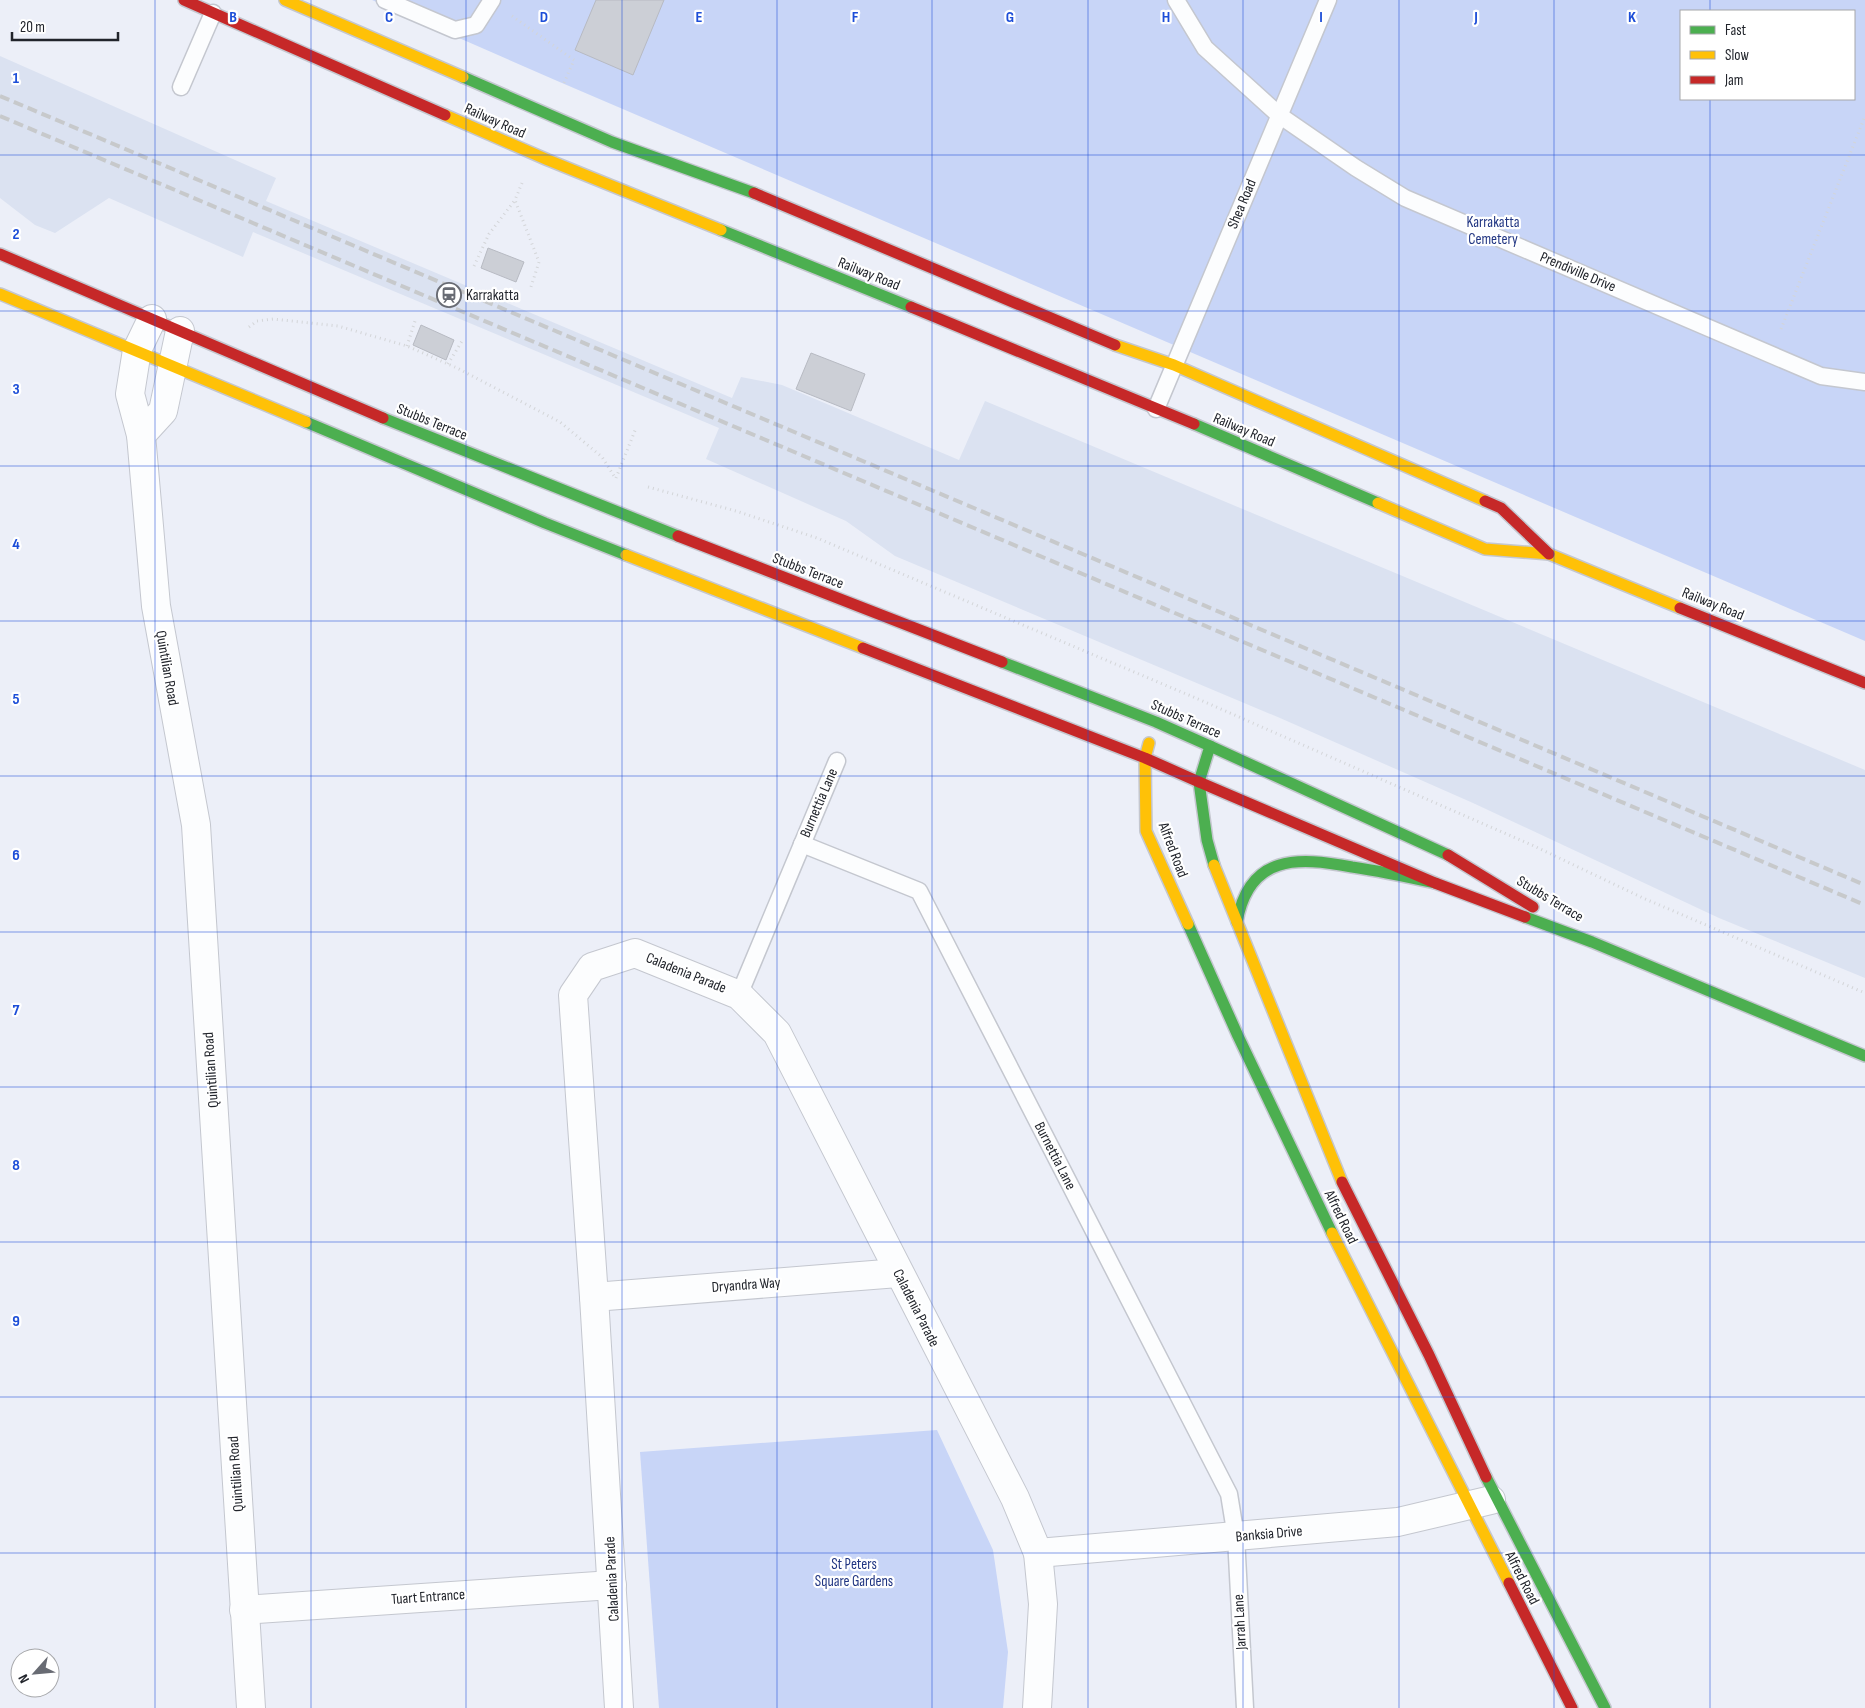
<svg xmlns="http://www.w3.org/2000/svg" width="1865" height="1708" font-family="'Sofia Sans Condensed',sans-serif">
  <rect width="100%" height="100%" fill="#eceff8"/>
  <polygon fill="#dbe2f1" points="0,56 276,178 266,201 732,398 741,377 782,385 959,460 985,401 1865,770 1865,978 1719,918 1473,803 1280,718 895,556 846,521 706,459 719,428 253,232 243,257 109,198 55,233 35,225 0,198"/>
  <g fill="#c8d5f7" fill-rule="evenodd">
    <path d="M372 0H1865V641L555 80ZM1681 11H1854V99H1681Z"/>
    <polygon points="937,1430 993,1550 1008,1652 1003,1708 659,1708 640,1452"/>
  </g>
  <g fill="#cccfd6" stroke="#b7bac2">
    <polygon points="596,0 664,0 633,75 575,50"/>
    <polygon points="488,248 524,262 516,282 481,268"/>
    <polygon points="421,325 454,340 446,360 413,345"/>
    <polygon points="811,353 865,374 851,411 796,389"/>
  </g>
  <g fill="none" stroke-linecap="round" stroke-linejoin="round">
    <defs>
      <g id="lane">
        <polyline points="385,0 455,30 476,25 492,0"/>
        <polyline points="1176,0 1205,48 1279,115 1356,168 1405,198 1821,376 1865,382"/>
        <polyline points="181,87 213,13"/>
        <polyline points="1156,409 1328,0"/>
        <polyline points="802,844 919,891 1229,1494 1236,1537 1245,1708"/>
        <polyline points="739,995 837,761"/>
      </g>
      <g id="street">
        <polyline points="152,319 137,350 130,394 141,435 156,606 196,825 251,1708"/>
        <polyline points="141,435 163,411 180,331"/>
        <polyline points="594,1297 898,1273"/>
        <polyline points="1038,1553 1398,1522 1491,1500"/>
        <polyline points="244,1610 612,1585"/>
        <polyline points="619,1708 594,1297 573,995 592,967 635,953 739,995 777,1033 1015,1498 1038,1553 1043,1604 1037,1708"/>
      </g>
      <g id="fast">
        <polyline points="463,77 612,142 754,193"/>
        <polyline points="721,230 911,307"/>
        <polyline points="383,418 678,536"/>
        <polyline points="306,422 545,523 626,555"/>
        <polyline points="1194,424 1378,503"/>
        <polyline points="1002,662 1156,722 1210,746 1199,782 1207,840 1214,865"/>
        <polyline points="1210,746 1448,855"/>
        <polyline points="1525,917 1592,942 1865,1056"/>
        <path d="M1237 922C1249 854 1298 857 1352 867 1380 871 1408 877 1435 883"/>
        <polyline points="1188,924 1238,1036 1332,1233"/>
        <polyline points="1486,1477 1605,1708"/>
      </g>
      <g id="slow">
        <polyline points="285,0 463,77"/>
        <polyline points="445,115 548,160 721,230"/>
        <polyline points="0,294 306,422"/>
        <polyline points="1115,345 1174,365 1485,501"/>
        <polyline points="1378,503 1485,549 1549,554 1680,608"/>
        <polyline points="626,555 863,648"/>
        <polyline points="1149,743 1145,758 1146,831 1188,924"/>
        <polyline points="1214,865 1342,1182"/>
        <polyline points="1332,1233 1509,1583"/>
      </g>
      <g id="jam">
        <polyline points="184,0 445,115"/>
        <polyline points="754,193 1115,345"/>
        <polyline points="0,254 383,418"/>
        <polyline points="911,307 1194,424"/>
        <polyline points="1485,501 1501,508 1549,554"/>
        <polyline points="678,536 1002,662"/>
        <polyline points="1680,608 1865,683"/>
        <polyline points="863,648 1145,758 1199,782"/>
        <polyline points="1199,782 1435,883 1525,917"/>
        <polyline points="1448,855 1533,907"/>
        <polyline points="1342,1182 1429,1355 1486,1477"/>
        <polyline points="1509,1583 1572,1708"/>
      </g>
    </defs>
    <use href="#lane" stroke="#c4c7cf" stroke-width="19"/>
    <use href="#street" stroke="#c4c7cf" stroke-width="30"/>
    <use href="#fast" stroke="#c4c7cf" stroke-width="14"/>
    <use href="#slow" stroke="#c4c7cf" stroke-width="14"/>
    <use href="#jam" stroke="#c4c7cf" stroke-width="14"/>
    <g stroke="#d3d5d8" stroke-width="3" stroke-dasharray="1 4" stroke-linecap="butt">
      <polyline points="512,16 574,60 563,85"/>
      <polyline points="522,183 515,200 539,262 530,290"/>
      <polyline points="474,266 489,234 515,200"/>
      <polyline points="249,327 257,321 273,319 338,326 407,346 457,368 560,422 602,457 614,476"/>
      <polyline points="1781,329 1865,116"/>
      <polyline points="407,346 415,321"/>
      <polyline points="448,364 462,341"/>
      <polyline points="616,478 636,428"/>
      <polyline points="648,487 736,511 817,538 1191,696 1534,846 1643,898 1865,993"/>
    </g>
    <use href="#lane" stroke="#fcfdfe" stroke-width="16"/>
    <use href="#street" stroke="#fcfdfe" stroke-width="28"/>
    <use href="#fast" stroke="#4caf50" stroke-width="11"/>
    <use href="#slow" stroke="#ffc107" stroke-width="11"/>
    <use href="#jam" stroke="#c62828" stroke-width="11"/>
    <g stroke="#c7c9cb" stroke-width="4" stroke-dasharray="10 5" stroke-linecap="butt">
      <polyline points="0,96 1865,885"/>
      <polyline points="0,116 1865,905"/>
    </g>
  </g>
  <path fill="none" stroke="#1d4ed8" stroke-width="1" stroke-opacity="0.55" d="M155 0V1708M311 0V1708M466 0V1708M622 0V1708M777 0V1708M932 0V1708M1088 0V1708M1243 0V1708M1399 0V1708M1554 0V1708M1710 0V11M1710 99V1708M0 155H1865M0 311H1865M0 466H1865M0 621H1865M0 776H1865M0 932H1865M0 1087H1865M0 1242H1865M0 1397H1865M0 1553H1865"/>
  <defs>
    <symbol id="station-ring" viewBox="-11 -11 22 22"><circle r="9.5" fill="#fff" stroke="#686b73" stroke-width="1.5"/><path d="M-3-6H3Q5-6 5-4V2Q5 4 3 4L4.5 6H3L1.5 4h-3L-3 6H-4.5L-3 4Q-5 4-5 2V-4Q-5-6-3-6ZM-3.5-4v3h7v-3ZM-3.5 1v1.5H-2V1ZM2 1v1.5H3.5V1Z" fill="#686b73"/></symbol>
  </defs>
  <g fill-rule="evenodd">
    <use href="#station-ring" x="435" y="281" width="28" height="28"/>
  </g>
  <g text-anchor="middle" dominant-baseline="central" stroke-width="4.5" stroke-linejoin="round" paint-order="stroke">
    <g font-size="15" fill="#21242b" stroke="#fff">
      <text transform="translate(495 121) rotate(24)">Railway Road</text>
      <text transform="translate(1242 204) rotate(-67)">Shea Road</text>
      <text transform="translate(1578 272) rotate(23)">Prendiville Drive</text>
      <text transform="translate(869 274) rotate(22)">Railway Road</text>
      <text transform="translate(432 422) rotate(22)">Stubbs Terrace</text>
      <text transform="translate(1244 430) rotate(23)">Railway Road</text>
      <text transform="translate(808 571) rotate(21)">Stubbs Terrace</text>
      <text transform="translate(1713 604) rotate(22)">Railway Road</text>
      <text transform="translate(167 668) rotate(80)">Quintilian Road</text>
      <text transform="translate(1186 719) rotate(24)">Stubbs Terrace</text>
      <text transform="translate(819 803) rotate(-67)">Burnettia Lane</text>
      <text transform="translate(1173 850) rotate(69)">Alfred Road</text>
      <text transform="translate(1550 899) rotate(31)">Stubbs Terrace</text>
      <text transform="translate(686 973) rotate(22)">Caladenia Parade</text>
      <text transform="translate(211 1070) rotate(-94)">Quintilian Road</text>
      <text transform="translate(1055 1156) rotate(63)">Burnettia Lane</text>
      <text transform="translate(1341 1217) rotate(64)">Alfred Road</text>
      <text transform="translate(746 1285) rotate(-4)">Dryandra Way</text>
      <text transform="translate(916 1308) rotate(63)">Caladenia Parade</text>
      <text transform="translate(236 1474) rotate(-94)">Quintilian Road</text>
      <text transform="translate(1269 1534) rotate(-5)">Banksia Drive</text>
      <text transform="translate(1522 1578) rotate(63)">Alfred Road</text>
      <text transform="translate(612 1579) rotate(-93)">Caladenia Parade</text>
      <text transform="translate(428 1597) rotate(-4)">Tuart Entrance</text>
      <text transform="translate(1240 1622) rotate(-93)">Jarrah Lane</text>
    </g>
    <g font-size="15" fill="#203582" stroke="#fff">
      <text x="1493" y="222">Karrakatta<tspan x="1493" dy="17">Cemetery</tspan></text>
      <text x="854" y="1564">St Peters<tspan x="854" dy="17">Square Gardens</tspan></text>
    </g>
    <g font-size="15" fill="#21242b" stroke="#fff" text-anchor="start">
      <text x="466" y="295">Karrakatta</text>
    </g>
  </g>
  <g font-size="16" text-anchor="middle" font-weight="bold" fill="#1d4ed8" stroke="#fff" stroke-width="4.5" stroke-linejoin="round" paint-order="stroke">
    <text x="233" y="22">B</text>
    <text x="389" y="22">C</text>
    <text x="544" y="22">D</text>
    <text x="699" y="22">E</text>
    <text x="855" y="22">F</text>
    <text x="1010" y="22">G</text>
    <text x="1166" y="22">H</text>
    <text x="1321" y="22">I</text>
    <text x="1476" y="22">J</text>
    <text x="1632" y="22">K</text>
    <text x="16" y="83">1</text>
    <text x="16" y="239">2</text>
    <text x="16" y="394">3</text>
    <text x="16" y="549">4</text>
    <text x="16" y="704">5</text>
    <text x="16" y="860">6</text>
    <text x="16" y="1015">7</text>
    <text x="16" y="1170">8</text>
    <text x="16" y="1326">9</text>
  </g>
  <rect x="1680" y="10" width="175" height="90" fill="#ffffff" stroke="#a6a7aa"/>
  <rect x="1690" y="26" width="25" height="8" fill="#4caf50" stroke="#a6a7aa"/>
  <text x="1725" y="35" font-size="15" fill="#21242b">Fast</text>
  <rect x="1690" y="51" width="25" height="8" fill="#ffc107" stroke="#a6a7aa"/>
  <text x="1725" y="60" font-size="15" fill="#21242b">Slow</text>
  <rect x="1690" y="76" width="25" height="8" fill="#c62828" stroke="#a6a7aa"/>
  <text x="1725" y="85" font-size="15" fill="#21242b">Jam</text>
  <g transform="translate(35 1673) rotate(243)"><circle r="24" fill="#ffffff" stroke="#a6a7aa"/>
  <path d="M0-4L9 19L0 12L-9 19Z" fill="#686b73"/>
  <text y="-8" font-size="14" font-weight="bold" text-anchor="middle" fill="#21242b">N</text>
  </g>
  <path d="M12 32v8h106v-8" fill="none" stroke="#21242b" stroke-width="2.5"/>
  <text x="20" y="32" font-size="15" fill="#21242b" stroke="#ffffff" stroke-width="4" paint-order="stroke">20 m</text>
</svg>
